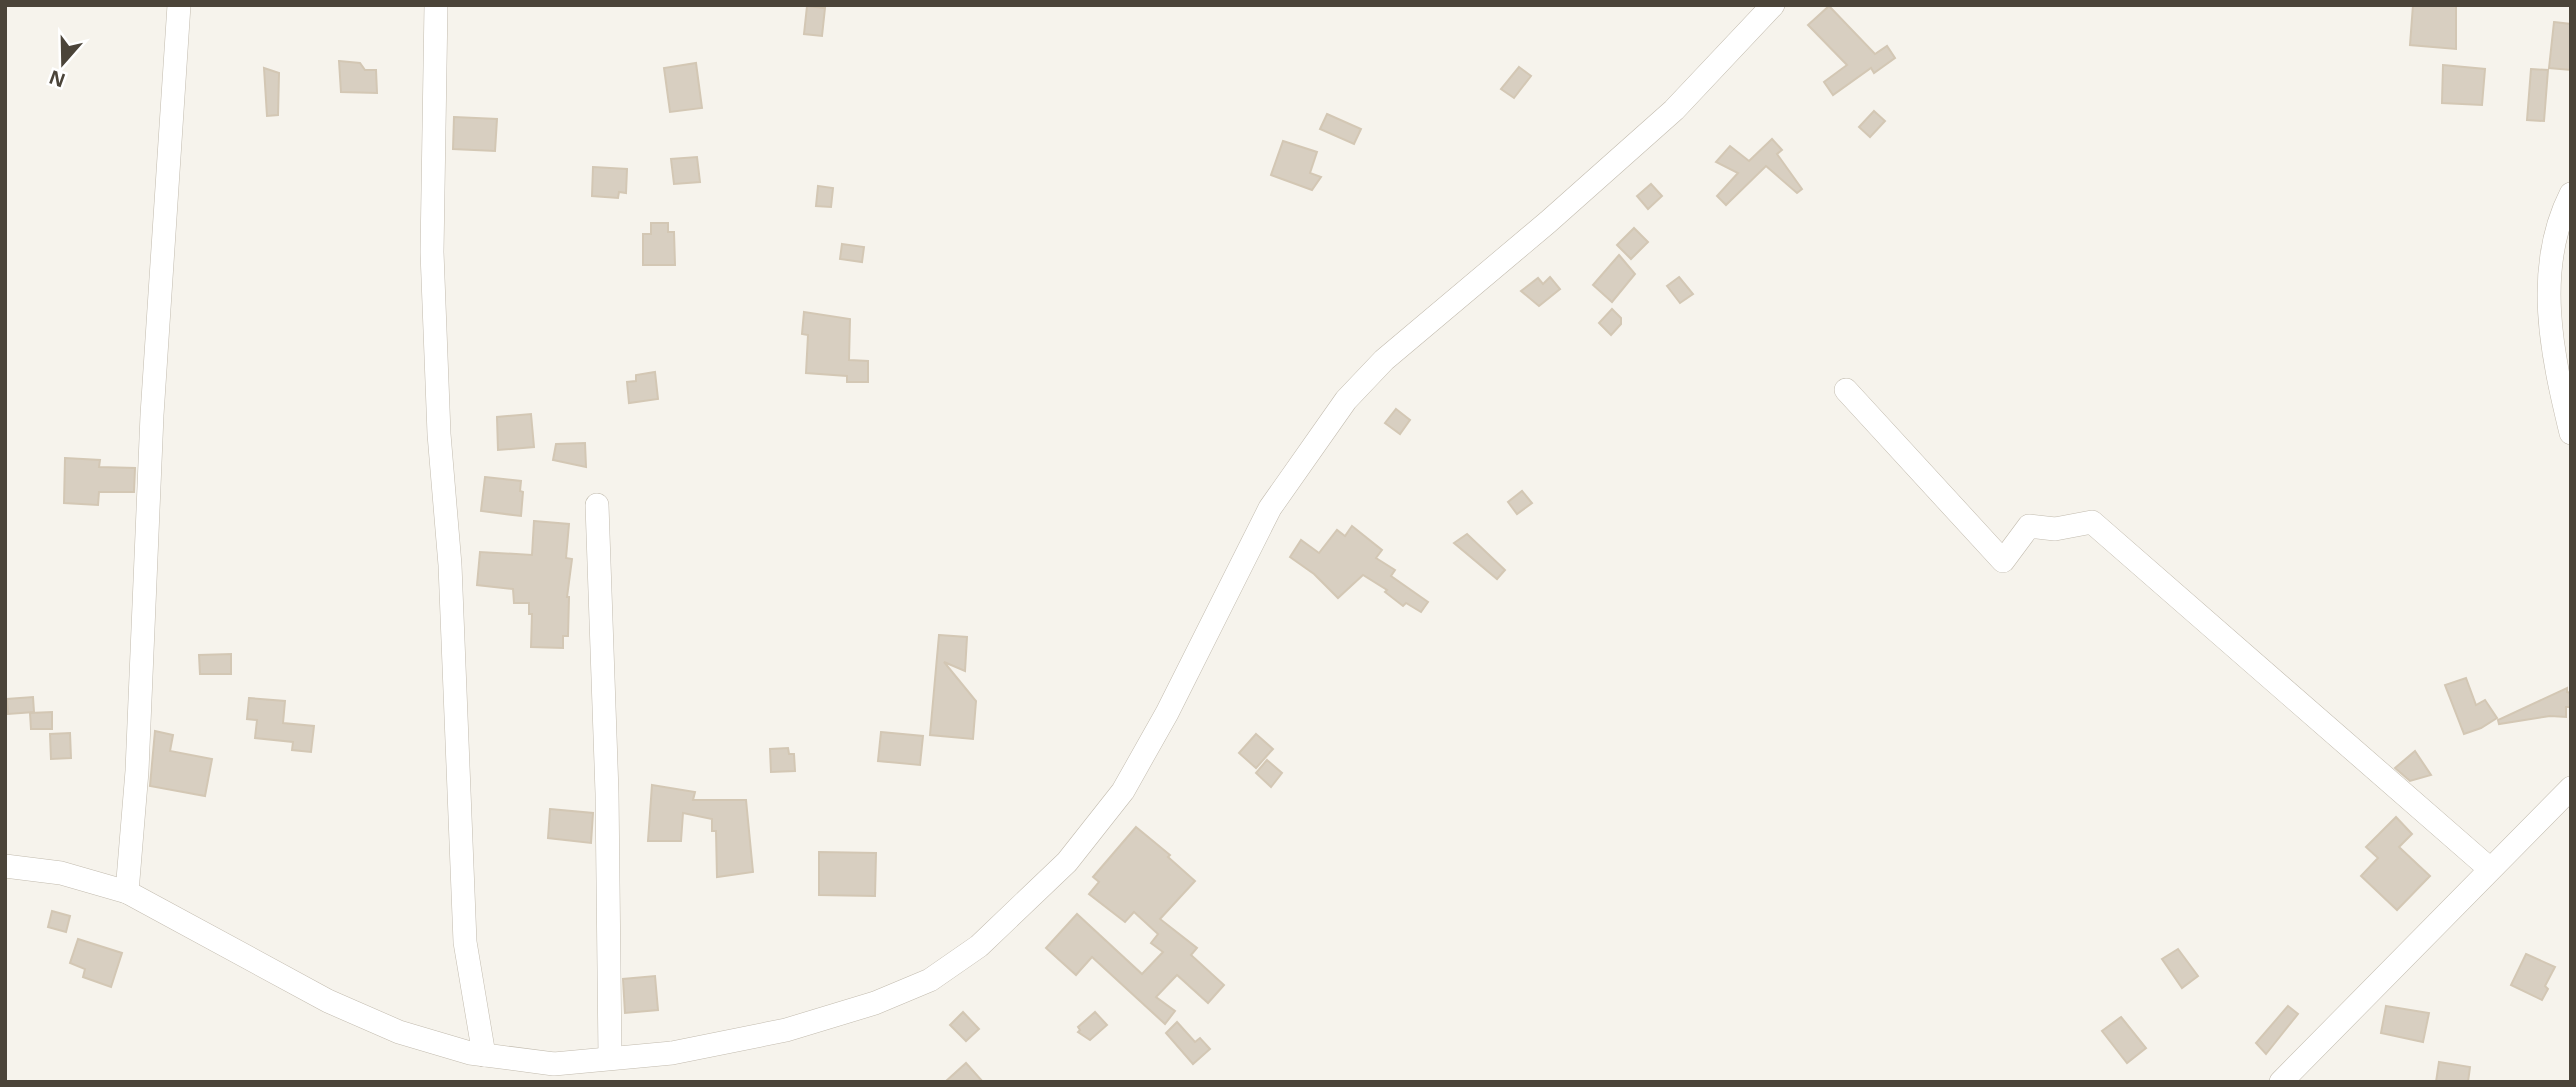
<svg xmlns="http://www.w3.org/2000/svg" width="2576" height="1087" font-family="'Open Sans',sans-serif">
  <rect width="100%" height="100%" fill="#f6f3ec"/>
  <g fill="#d8cfc1" stroke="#d3c7b4" stroke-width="2">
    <polygon points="2413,5 2456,5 2456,49 2410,45"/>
    <polygon points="807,6 825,8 822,36 804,34"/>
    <polygon points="1829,6 1875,54 1887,46 1895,58 1874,73 1871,68 1833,95 1824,82 1847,65 1808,25"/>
    <polygon points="2554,22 2571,24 2571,70 2549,68"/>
    <polygon points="339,61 360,63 365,70 376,70 377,93 341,92"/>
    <polygon points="696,63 702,108 670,112 664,68"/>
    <polygon points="2443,65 2485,69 2482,105 2442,103"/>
    <polygon points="1519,67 1531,76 1514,98 1501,89"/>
    <polygon points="264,68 279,73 278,115 267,116"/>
    <polygon points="2531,69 2548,70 2544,121 2527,120"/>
    <polygon points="1874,111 1885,121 1870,137 1859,127"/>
    <polygon points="1327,114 1361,129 1354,144 1320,129"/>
    <polygon points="454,117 497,119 495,151 453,149"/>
    <polygon points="1772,139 1782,150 1777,154 1802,189 1797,193 1766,166 1726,205 1717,196 1738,173 1716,162 1730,146 1749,161"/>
    <polygon points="1283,141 1317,152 1310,173 1321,177 1312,190 1271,175"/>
    <polygon points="697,157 700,182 674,184 671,159"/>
    <polygon points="593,167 627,169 626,193 619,192 618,198 592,196"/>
    <polygon points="1651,184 1662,196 1648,209 1637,196"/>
    <polygon points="818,186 833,188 831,207 816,206"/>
    <polygon points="651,223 668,223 668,232 674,232 675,265 643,265 643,234 651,234"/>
    <polygon points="1634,228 1648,242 1631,259 1617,245"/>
    <polygon points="842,244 864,247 862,262 840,259"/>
    <polygon points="1619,255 1635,274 1612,302 1593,285"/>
    <polygon points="1550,277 1560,289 1539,306 1521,291 1538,278 1543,284"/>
    <polygon points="1679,277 1693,294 1680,303 1667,286"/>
    <polygon points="1612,309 1621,318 1621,324 1611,335 1599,323"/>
    <polygon points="804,312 850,319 849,360 868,361 868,382 847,382 847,376 806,373 808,335 802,334"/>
    <polygon points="655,372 658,399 629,403 627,382 636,381 636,375"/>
    <polygon points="1396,409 1410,420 1400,434 1385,423"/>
    <polygon points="531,414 534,447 498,450 497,417"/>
    <polygon points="585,443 586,467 553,460 556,444"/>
    <polygon points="65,458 100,460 99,467 135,468 134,492 99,492 98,505 64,503"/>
    <polygon points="485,477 521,481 520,491 523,492 521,516 481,511"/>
    <polygon points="1522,491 1532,503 1517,514 1508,502"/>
    <polygon points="534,521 569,524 566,558 572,559 567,597 569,597 568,636 563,636 563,648 531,647 532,614 529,614 529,603 514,603 513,589 477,585 480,552 532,555"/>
    <polygon points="1352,526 1382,550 1376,558 1395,570 1391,576 1428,602 1421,612 1406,603 1403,606 1385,592 1387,590 1363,575 1338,598 1314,574 1290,557 1301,540 1319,553 1337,530 1345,536"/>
    <polygon points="1467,534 1505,570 1497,579 1454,543"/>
    <polygon points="939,635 967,637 965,671 944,662 976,701 973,739 930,735"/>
    <polygon points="231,654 231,674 200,674 199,655"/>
    <polygon points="2466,678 2476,705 2485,700 2497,718 2481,728 2464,734 2445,685"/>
    <polygon points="2567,688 2567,692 2571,693 2571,707 2566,707 2566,717 2550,716 2499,724 2498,720"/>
    <polygon points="33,697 34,712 8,714 7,699"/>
    <polygon points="249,698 285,701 283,723 314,726 311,752 292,750 293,742 255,738 257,720 247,719"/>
    <polygon points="52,712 52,729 31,729 30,713"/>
    <polygon points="155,731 173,735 170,751 212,759 205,796 150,786"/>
    <polygon points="881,732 923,736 920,765 878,761"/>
    <polygon points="70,733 71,758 51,759 50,734"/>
    <polygon points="1256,734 1273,749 1256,768 1239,753"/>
    <polygon points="788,748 789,754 794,754 795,771 771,772 770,749"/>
    <polygon points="2415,751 2431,775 2410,781 2395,768"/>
    <polygon points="1267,760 1282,773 1271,787 1256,773"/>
    <polygon points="652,785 695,792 693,800 746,800 753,872 717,877 716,831 712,831 712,819 683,813 681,841 648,841"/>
    <polygon points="550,809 593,813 591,843 548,838"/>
    <polygon points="2396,817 2412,834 2399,847 2430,876 2397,910 2361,876 2378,858 2366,847"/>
    <polygon points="1136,827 1170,855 1168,857 1195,881 1160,919 1197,948 1191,955 1224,985 1208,1003 1177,975 1156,997 1175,1011 1165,1024 1092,957 1076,975 1046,948 1077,914 1142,974 1163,952 1151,943 1158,934 1134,912 1125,922 1089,894 1099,882 1093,877"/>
    <polygon points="819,852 876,853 875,896 819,895"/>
    <polygon points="52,911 70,916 66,932 48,927"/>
    <polygon points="78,939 122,953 111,987 83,977 85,969 70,963"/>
    <polygon points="2178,949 2198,976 2182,988 2162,959"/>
    <polygon points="2526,954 2555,967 2545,986 2548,989 2542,1000 2511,985"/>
    <polygon points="655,976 658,1010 625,1013 623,979"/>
    <polygon points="2288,1006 2298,1014 2266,1054 2256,1043"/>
    <polygon points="2386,1006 2429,1013 2423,1042 2381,1033"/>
    <polygon points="963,1012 979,1029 966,1041 950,1025"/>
    <polygon points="1095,1012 1107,1025 1090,1040 1078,1032 1080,1030 1078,1027"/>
    <polygon points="2121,1017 2146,1048 2127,1063 2102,1031"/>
    <polygon points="1177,1022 1195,1042 1200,1038 1210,1049 1193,1064 1166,1033"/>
    <polygon points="2439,1062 2470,1067 2468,1082 2436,1082"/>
    <polygon points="966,1063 983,1082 945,1082"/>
  </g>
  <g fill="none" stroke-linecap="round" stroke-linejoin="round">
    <defs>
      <g id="minor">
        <polyline points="436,5 432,252 439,434 450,565 465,942 484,1055"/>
        <path d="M2571 194C2533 269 2552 355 2571 433"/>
        <polyline points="1846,390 2003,561 2029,526 2055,529 2092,522 2490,869"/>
        <polyline points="597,505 607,793 610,1057"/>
        <polyline points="5,866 61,873 127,892 328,1001 399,1032 470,1053 554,1064 672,1053 786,1030 875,1003 930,980 979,946 1067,862 1123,791 1167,713 1270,508 1346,400 1384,360 1548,222 1674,110 1773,5"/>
        <polyline points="127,892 137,771 152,415 179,5"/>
        <polyline points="2281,1082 2571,788"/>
      </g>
    </defs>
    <use href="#minor" stroke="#c2bbae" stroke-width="24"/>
    <use href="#minor" stroke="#fff" stroke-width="23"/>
  </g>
  <rect width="2576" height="1087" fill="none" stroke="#4b4439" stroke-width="14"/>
  <g transform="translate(63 63) rotate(200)" stroke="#ffffff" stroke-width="5" paint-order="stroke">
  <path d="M0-5L12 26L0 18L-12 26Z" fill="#4b4439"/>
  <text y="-10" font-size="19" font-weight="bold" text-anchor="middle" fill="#4b4439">N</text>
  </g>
</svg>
